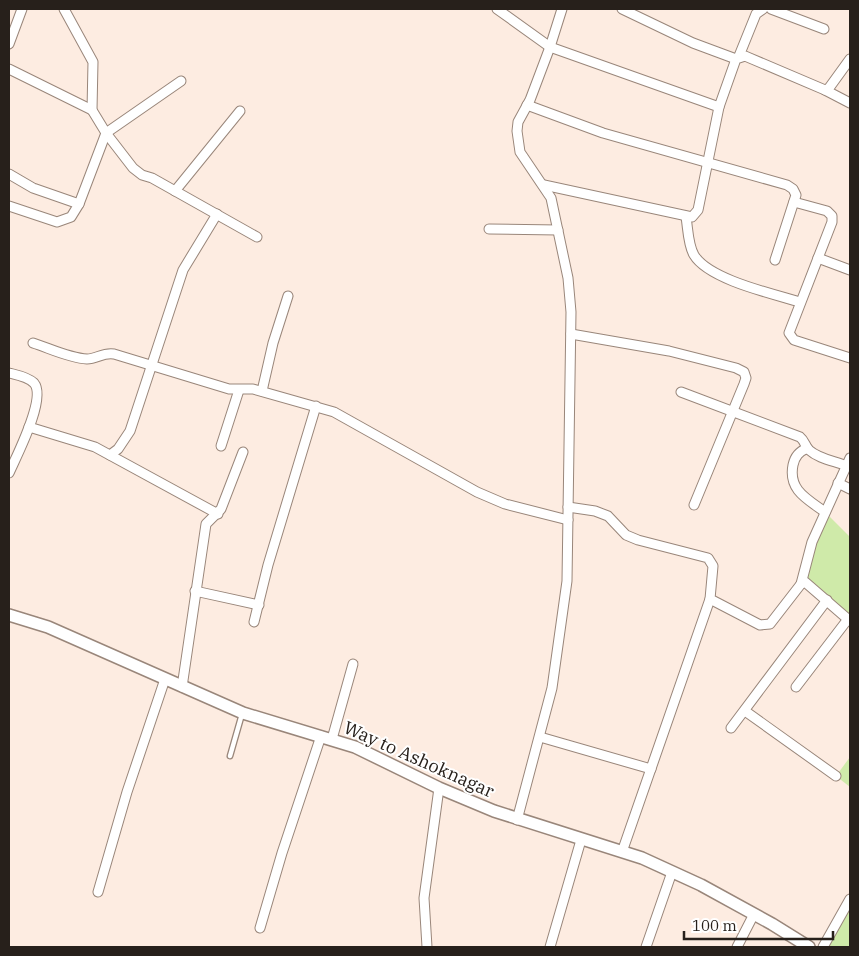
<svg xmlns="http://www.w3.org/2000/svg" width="859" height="956" font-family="'IBM Plex Serif',serif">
  <rect width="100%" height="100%" fill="#fdece1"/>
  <g fill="#cfeaa9">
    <polygon points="825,512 850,537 850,621 801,584"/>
    <polygon points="850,757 850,787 836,776"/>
    <polygon points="850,901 850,947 823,947"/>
  </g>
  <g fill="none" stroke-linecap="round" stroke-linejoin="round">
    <defs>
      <polyline id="lane" points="230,756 242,714"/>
      <g id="street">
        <polyline points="64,9 93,62 92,110 106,133 133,168 142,175 152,178 257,237"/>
        <polyline points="497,9 550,47 719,107"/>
        <polyline points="622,9 693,43 736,59"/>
        <polyline points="771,9 824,29"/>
        <polyline points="9,44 22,9"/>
        <polyline points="739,56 756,14 763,9"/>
        <polyline points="9,69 92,110"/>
        <polyline points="825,90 850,103"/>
        <polyline points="527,105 603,133 787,185 793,189 796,195 775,260"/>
        <polyline points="9,174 33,188 79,204"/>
        <polyline points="544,185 692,217 698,210 719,107 736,59 745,56 825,90 829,88 850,59"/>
        <polyline points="175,191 240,111"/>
        <polyline points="794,202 827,211 832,216 832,222 789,333 794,340 850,358"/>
        <polyline points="9,206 57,222 71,217 79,204 106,133 181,81"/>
        <path d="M686 217C688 229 688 245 694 255 709 280 774 294 800 302"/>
        <polyline points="489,229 558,230"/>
        <polyline points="818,258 850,270"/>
        <polyline points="571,334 669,351 736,368 744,372 746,378 744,384 694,505"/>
        <path d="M33 343C49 348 69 358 87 359 97 359 103 352 114 354L229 389H253L334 412 477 492 505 504 568 520"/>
        <path d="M9 373C17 375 28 377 34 383 47 398 16 457 9 473"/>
        <polyline points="262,391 273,343 288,296"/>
        <path d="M681 392 800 437C805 441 805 446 809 450 819 459 835 461 847 466"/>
        <polyline points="29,427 95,447 218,514"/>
        <polyline points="221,446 239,390"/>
        <path d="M807 448C799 452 795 456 793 465 788 490 807 499 825 512"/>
        <polyline points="110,455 118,449 130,431 183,270 217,214"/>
        <polyline points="838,483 850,489"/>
        <polyline points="568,507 595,511 608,516 626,535 638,540 708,558 713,566 710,599 760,625 770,624 801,584 805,582 850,621"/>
        <polyline points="801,584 812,542 850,458"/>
        <polyline points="195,591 259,605"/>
        <polyline points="254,622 268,565 316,406"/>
        <polyline points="182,687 206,524 221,509 243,452"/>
        <polyline points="796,687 848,619"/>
        <polyline points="745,711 836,776"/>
        <polyline points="731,728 827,600"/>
        <polyline points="540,737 651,769"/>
        <polyline points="332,739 353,664"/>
        <polyline points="517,820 552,688 567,581 571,312 568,278 551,198 520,152 517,131 518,122 530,100 550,47 562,9"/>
        <polyline points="622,852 710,599"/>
        <polyline points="98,892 127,792 165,679"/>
        <polyline points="260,928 282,853 321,736"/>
        <polyline points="427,947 424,898 439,788"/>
        <polyline points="550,947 581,840"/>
        <polyline points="646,947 672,872"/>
        <polyline points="737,947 754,914"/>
        <polyline points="823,947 850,899"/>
      </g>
      <polyline id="secondary" points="9,615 48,627 243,713 355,747 439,788 494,811 642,858 701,885 772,924 809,947"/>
    </defs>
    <use href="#lane" stroke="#99867a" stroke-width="7"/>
    <use href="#street" stroke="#99867a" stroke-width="11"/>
    <use href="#secondary" stroke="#99867a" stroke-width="14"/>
    <use href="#lane" stroke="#fff" stroke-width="4.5"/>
    <use href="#street" stroke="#fff" stroke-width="9"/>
    <use href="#secondary" stroke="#fff" stroke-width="11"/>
  </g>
  <g text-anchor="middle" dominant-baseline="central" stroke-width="4" stroke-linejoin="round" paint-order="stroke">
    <g font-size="18" fill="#27201b" stroke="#fff">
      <text transform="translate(419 759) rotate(24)">Way to Ashoknagar</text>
    </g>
  </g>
  <rect width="859" height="956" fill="none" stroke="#27201b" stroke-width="20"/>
  <path d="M684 931v8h149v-8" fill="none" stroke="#27201b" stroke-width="2.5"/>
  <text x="692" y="931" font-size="15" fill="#27201b" stroke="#ffffff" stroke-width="4" paint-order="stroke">100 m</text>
</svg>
